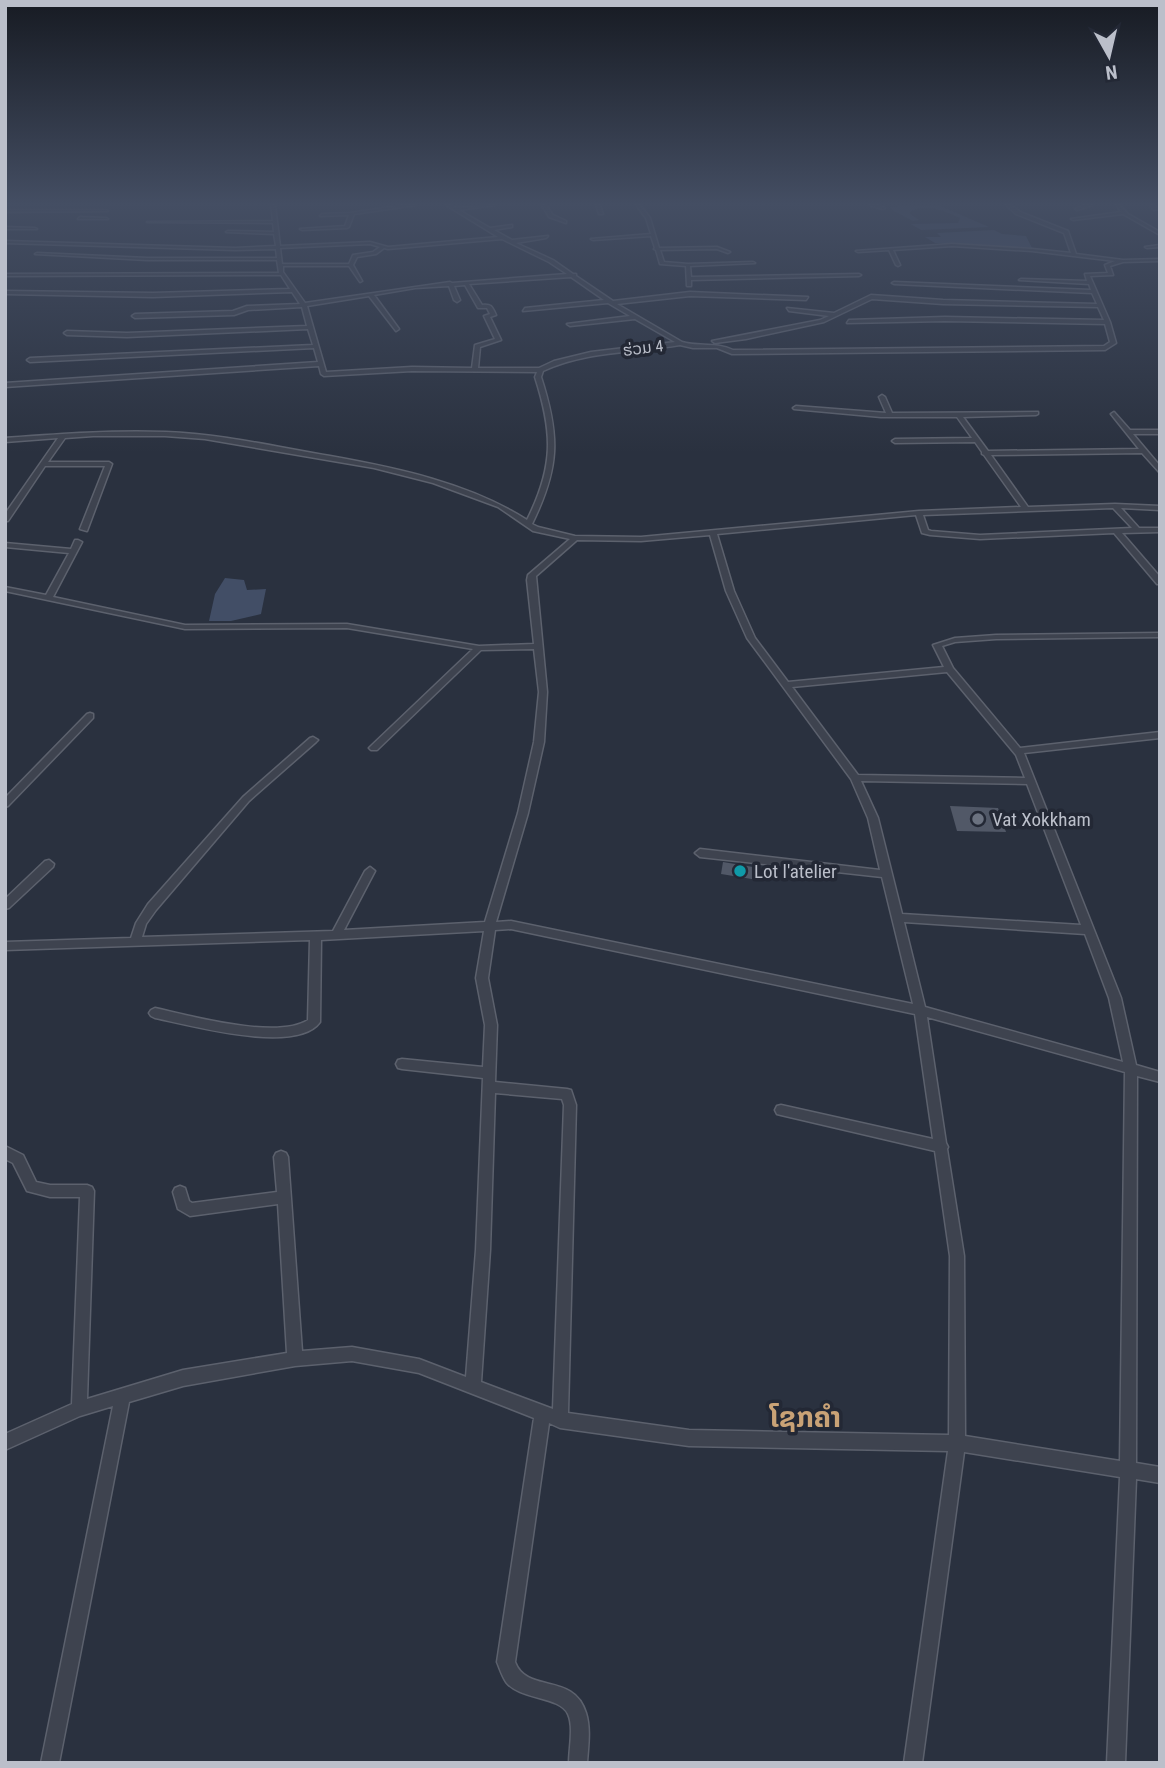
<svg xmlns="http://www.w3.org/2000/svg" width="1165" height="1768" font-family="'Roboto Condensed','Noto Sans Lao',sans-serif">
  <rect width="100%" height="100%" fill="#2a313f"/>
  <g fill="#424e66">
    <path d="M908 205H938L989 227 921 230 911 224 958 223 960 218C945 211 924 201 909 213L919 220 913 221 892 210 891 207Z"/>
    <polygon points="994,230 1002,234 1026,236 1032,248 935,243 925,237 941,237 937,233"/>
    <polygon points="225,578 244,580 247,590 266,589 261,614 231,621 209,621 215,594"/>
  </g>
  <g fill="#515867">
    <polygon points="950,806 998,808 1006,832 957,831"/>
    <polygon points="723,862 759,868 758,880 721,874"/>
  </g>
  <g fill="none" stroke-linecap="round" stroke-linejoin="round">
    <defs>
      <g id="minor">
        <path d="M271 205H275L280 246 370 242 388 247 498 237 446 205H451L456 208 495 205 459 210 490 228 512 225V227L494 230 512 240 548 236 546 238 516 243 553 260 573 274H576V276L613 301 690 292 808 297 806 300 690 296 617 304 682 342C699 347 716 342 733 350L1104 346 1110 342 1105 324 945 321 847 323 849 320 945 317 1104 320 1098 307 943 304 872 299 824 322 746 339 715 343 712 341 820 320 829 316 789 311 787 308 834 313 871 295 943 300 1097 304 1092 293 894 284 892 283 894 282 1091 290 1089 284 1019 280 1021 279 1087 281 1085 274 1108 273 1105 265 1115 261 1032 251 952 246 893 250 900 265 898 266 896 265 889 250 858 252 856 251 952 244 1032 249 1071 253 1064 233 1016 214 1006 205H1011L1020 212 1068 231 1076 254 1123 260 1160 259V261L1123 262 1110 266 1113 275 1090 276 1110 322 1116 343 1105 350 732 354 717 348H693L680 345C633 353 586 351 543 371L541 377C560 436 560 467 532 524L538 527 575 536 641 537 919 511 1021 507 984 455 982 454V452L975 442 895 443 892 441 895 439 972 438 957 417H881L794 409 793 408 796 406 886 413 879 397 882 395 885 397 892 413 1038 412V414L1036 415 963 417 988 451 1139 449 1111 414 1114 412 1130 430H1160V434H1133L1160 466V473L1142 453 991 455 1028 507 1115 504 1160 506V510L1121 508 1139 528H1160V532L1122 533 1160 577V584H1157L1114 533 980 539 930 535 922 533 916 515 717 534 734 591 755 638 788 682 944 667 933 645 955 638 996 635 1160 633V637L996 639 955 642 942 646 953 668 1020 748 1160 732V738L1024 753 1121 998 1136 1065 1160 1072V1082L1137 1076 1136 1463 1160 1467V1483L1136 1479 1125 1763H1107L1120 1477 964 1452 922 1763H904L948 1451 689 1446 560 1428 549 1423 515 1662C527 1694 574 1672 586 1713 591 1729 588 1747 587 1763H569C569 1748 574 1727 568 1714 560 1696 520 1700 506 1682 502 1676 500 1669 497 1662L534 1418 419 1373 352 1361 295 1366 183 1386 129 1402 59 1763H41L113 1406 80 1416 5 1450V1434L72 1404 80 1197H50L27 1191 13 1163 5 1159V1146L23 1155 36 1182 50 1185H87L92 1187 94 1191 87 1399 183 1370 287 1353 278 1204 190 1216 178 1209 173 1192 175 1188 180 1186 185 1188 189 1201 192 1203 277 1192 274 1157 276 1153 281 1151 286 1153 288 1157 302 1351 352 1347 419 1359 466 1377 476 1250 483 1078 402 1069 398 1068 396 1064 398 1060 402 1059 483 1067 485 1025 476 978 484 931 321 940 320 1022C296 1055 190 1025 155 1018L151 1016 149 1013 151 1010 155 1008C191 1016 277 1040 308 1020L310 940 5 950V942L131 938 136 923 148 904 243 797 310 738 313 737 318 740 316 742 249 801 156 910 146 924 142 937 333 931 365 871 370 867 375 871 344 930 485 922 518 813 534 742 539 692 534 649 481 650 377 750H371L369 748 371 746 473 649 347 628 185 629 5 591V587L46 595 69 553 5 547V543L71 549 75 540H78L82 542 53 597 185 625 347 624 479 646 534 644 527 580 528 575 570 539 533 531 498 507 433 483 374 468 205 439 165 436H93L65 438 48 462H109L112 464 87 531 80 529 105 466H45L8 521H5V514L58 438 5 442V438C59 434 112 430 166 432 221 434 276 447 330 456 397 468 469 483 527 520 554 466 553 433 535 377L537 372 412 371 324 376 321 374 319 366 5 387V383L318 362 314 348 30 362 27 360 30 358 313 345 308 329 127 337 67 335 64 333 67 331 127 333 307 326 302 307 248 310 234 315 135 318 132 316 135 314 233 311 247 306 300 304 292 292 153 297 5 294V291L153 293 290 289 281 275 5 276V274L279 273 277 260H147L35 254 37 253 147 258H277L276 249 235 250 5 243V241L235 248 276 246 274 234 226 232 228 231 274 232 273 223 147 222 273 221ZM502 239 549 262 567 274 452 283 450 282 305 303 283 272V266H349L360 282 362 281 353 265 357 257 376 254 384 248 388 249ZM370 244 380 247 373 252 353 255 349 264H282L280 248ZM571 277 604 300 525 308 523 311 608 303 630 316 567 324 570 326 635 319 675 342 591 352 554 361 539 368H478L480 347 501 340 490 317 496 315C492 306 491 304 482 305L469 284ZM465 285 478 308H487L490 314 484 316 495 339 475 345 472 368 412 367 326 372 307 306 369 296 396 331 399 329 374 295 415 288 449 286 454 300 457 302 460 300 454 286ZM1113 508 1132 528 980 535 931 531 928 530 923 515ZM710 535 726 591 747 638 851 779 868 818 880 870 700 849 695 853 700 857 882 877 913 1004 511 921 496 922 528 813 544 742 547 692 536 576 577 540 641 541ZM947 672 1016 755 1025 778 858 775 792 687ZM861 781 1027 784 1081 925 902 914 878 818ZM904 922 1085 934 1109 998 1123 1062 925 1007ZM511 929 915 1014 933 1139 781 1105 777 1106 775 1110 777 1114 781 1115 935 1151 950 1256 949 1435 689 1430 568 1413 576 1105 571 1090 567 1089 495 1082 497 1025 488 978 495 930ZM927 1017 1125 1072 1120 1461 965 1436 964 1256 947 1149 948 1147 946 1143ZM495 1093 562 1099 564 1105 553 1409 481 1382 490 1250Z"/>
        <polygon points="404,205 416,205 354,214 349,227 347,228 302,230 300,229 345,226 349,215 320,216 322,214 350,213"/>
        <polygon points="542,205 546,205 553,215 566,221 566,223 549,217"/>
        <polygon points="596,205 600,205 603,214 599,214"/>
        <polygon points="636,205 640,205 650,218 659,248 717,247 730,252 728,253 717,249 660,250 664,262 688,264 753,262 755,263 690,266 691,277 859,274 861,275 859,276 691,280 691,286 687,286 686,266 660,264 656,250 654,249 655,248 651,236 593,240 591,239 651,234 646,218"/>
        <polygon points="869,205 876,205 885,208 883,209"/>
        <polygon points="1085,205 1092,205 1077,210 1075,209"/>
        <polygon points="1116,205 1120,205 1128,214 1160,232 1160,235 1123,214 1073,220 1071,219 1121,212"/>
        <polygon points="1150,205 1154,205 1158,209 1154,210"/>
        <polygon points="5,210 106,210 108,211 5,212"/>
        <polygon points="80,217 106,218 108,219 78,219"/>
        <polygon points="5,227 35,228 37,229 5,229"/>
        <polygon points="1160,245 1160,247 1147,248 1145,247"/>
        <polygon points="90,713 93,714 93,718 8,806 5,807 5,798 87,714"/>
        <polygon points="49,860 54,864 53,867 9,908 5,909 5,899 45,861"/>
      </g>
    </defs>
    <use href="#minor" stroke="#5c616d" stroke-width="3"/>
    <use href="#minor" fill="#3e434f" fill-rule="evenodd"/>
  </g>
  <linearGradient id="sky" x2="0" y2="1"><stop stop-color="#171b23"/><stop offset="0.45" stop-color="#444e63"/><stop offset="1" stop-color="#444e63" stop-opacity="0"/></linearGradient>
  <rect width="1165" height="453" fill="url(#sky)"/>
  <circle fill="#6b7280" stroke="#232835" stroke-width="2.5" cx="978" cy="819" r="7"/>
  <circle fill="#0f9aa8" stroke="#232835" stroke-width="2.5" cx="740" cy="871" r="7"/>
  <g text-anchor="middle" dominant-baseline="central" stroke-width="7" stroke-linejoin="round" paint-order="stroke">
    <g font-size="16" fill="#bbbfca" stroke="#232835">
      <text transform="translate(643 348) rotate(-7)">ຮ່ວມ 4</text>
    </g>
    <g font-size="19" fill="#bbbfca" stroke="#232835" text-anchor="start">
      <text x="992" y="819">Vat Xokkham</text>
      <text x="754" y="871">Lot l'atelier</text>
    </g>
    <g font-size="28" font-weight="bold" fill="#c9a276" stroke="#232835">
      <text x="805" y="1417">ໂຊກຄຳ</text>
    </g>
  </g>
  <rect width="1165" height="1768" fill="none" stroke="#bbbfca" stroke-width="14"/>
  <g transform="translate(1109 56) rotate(172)" stroke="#232835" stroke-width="5" paint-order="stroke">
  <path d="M0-5L12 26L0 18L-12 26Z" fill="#bbbfca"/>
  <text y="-10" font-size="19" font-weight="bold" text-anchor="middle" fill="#bbbfca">N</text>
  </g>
</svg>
